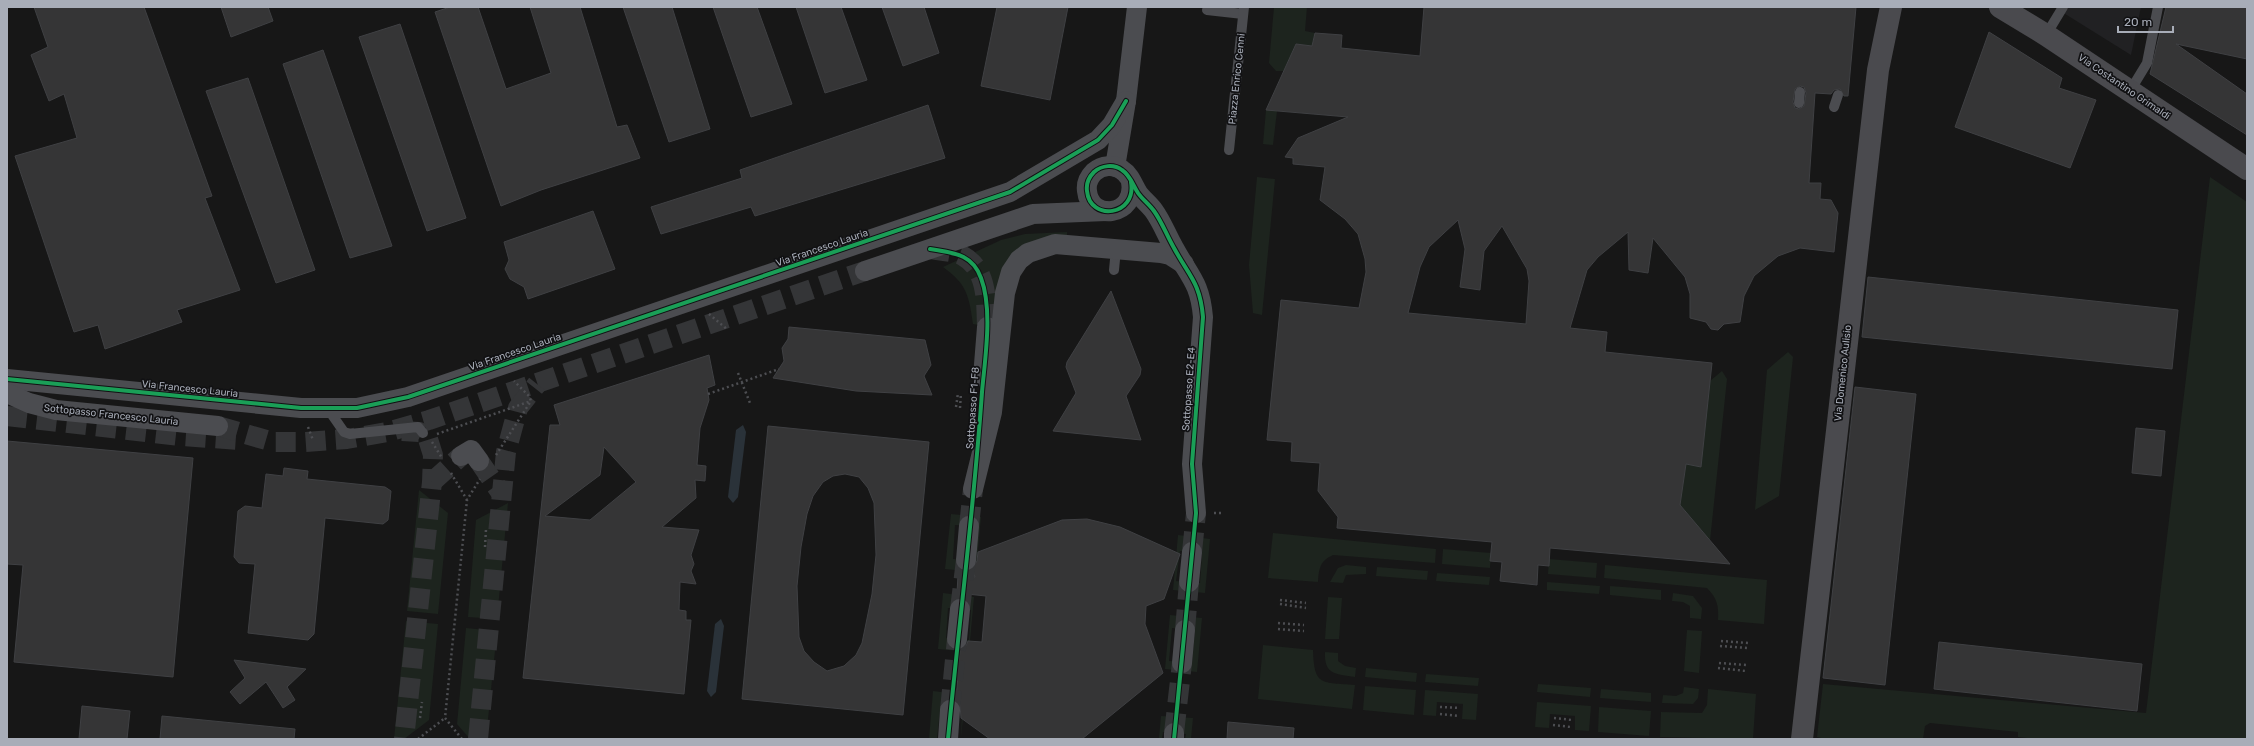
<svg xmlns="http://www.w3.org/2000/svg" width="2254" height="746" font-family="Rubik,sans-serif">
  <rect width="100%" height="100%" fill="#171717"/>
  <polygon fill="#212123" points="2054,7 2141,7 2131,55"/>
  <g fill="#1d241e" fill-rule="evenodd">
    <polygon points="1274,7 1307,7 1305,31 1315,33 1312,46 1296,44 1284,71 1276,71 1269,63"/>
    <polygon points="1266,110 1277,111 1273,145 1263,144"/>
    <polygon points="1257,177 1275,179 1262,315 1253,313 1249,265"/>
    <polygon points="2210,177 2247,202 2247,739 2036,739 2018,737 2018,732 1930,723 1925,726 1923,739 1825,739 1817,737 1823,684 2146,713"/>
    <path d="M1067 232V240L1033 245 997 328 973 324C969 296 967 284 943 267L1001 240 1025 234Z"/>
    <polygon points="1788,352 1793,357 1779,496 1755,510 1767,370"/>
    <polygon points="1722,371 1727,379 1710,541 1680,505 1686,464 1701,466 1710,381"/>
    <polygon points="419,490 448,513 438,614 407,611"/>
    <polygon points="508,503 497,619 468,617 476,520"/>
    <path d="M951 514 981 517 976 572 945 569ZM955 525 969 526 975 561 953 559Z"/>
    <path d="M1273 533 1436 549 1435 563 1333 555C1320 561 1319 568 1318 582L1268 578Z"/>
    <path d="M1178 535 1210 539 1205 593 1173 590ZM1180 551 1202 554 1200 583 1176 581Z"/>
    <polygon points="1443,549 1491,553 1490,568 1442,564"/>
    <polygon points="1549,559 1597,563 1596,578 1548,574"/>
    <polygon points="1346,565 1366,567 1366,574 1346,575 1343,583 1330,582 1338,568"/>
    <path d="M1605 565 1767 580 1764 624 1718 620C1719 606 1717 598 1707 588L1604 578Z"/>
    <polygon points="1377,567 1428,571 1427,580 1376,576"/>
    <polygon points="1437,573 1490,577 1489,585 1436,581"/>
    <polygon points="1547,582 1600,586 1599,594 1547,590"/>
    <polygon points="1610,586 1661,590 1661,600 1610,595"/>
    <path d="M943 593 974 597 969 652 938 649ZM948 608 971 610 969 640 946 638Z"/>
    <polygon points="1673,593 1693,596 1702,608 1701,619 1690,618 1690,606 1683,602 1672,601"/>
    <polygon points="1328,597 1342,598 1339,639 1325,639"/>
    <path d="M1170 615 1202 618 1197 672 1165 669ZM1172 628 1195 631 1192 663 1169 661Z"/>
    <polygon points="406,621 438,624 429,720 404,739 394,739"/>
    <polygon points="466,628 497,631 486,739 470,739 457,724"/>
    <polygon points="1687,630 1702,631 1699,673 1684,671"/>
    <path d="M1263 645 1313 650C1314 687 1322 682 1355 685L1352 709 1258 699Z"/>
    <path d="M1325 652 1338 653V661L1345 666 1356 668 1355 677C1336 674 1324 675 1325 652Z"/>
    <polygon points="1366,668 1417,673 1416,682 1365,677"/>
    <polygon points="1426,674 1479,678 1478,686 1425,682"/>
    <polygon points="1538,684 1591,688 1590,697 1537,692"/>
    <polygon points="1365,686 1416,690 1414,715 1363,710"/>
    <polygon points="1684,687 1699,689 1698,698 1693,704 1662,703 1663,695 1676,696 1683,693"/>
    <polygon points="1601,689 1651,693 1651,702 1600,698"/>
    <polygon points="1708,689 1756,694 1753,739 1660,737 1661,712 1702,713 1707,705"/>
    <polygon points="1425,690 1478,694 1476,720 1462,719 1463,704 1437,702 1436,716 1423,715"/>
    <polygon points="933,691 965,695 961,739 962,712 940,710 937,739 929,739"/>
    <polygon points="1537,702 1591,706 1589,731 1575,730 1575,716 1550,714 1549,728 1535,727"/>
    <polygon points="1599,707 1651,711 1649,736 1598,732"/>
    <polygon points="1161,716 1193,718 1191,739 1185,739 1186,734 1163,732 1162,739 1159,739"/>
  </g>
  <g fill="#2a3239">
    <polygon points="743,425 746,432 738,497 733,503 728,497 736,430"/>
    <polygon points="721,619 724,626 716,692 711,697 707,691 715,624"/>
  </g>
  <g fill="#353536" stroke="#3f4043" fill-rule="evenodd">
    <polygon points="34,7 144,7 212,196 205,198 240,290 177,310 182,322 105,349 98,325 74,332 15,156 77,138 64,94 49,101 31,55 48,47"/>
    <polygon points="221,7 268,7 273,21 231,37"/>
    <polygon points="450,7 478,7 506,89 551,73 530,7 580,7 617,127 627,125 640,158 541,190 501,206 435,12"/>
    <polygon points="623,7 672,7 710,129 669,142"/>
    <polygon points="713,7 757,7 792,104 751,117"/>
    <polygon points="796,7 841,7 867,80 825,93"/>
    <polygon points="882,7 924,7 939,53 903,66"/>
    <polygon points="997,7 1068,7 1050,100 981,86"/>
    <path d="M1424 7H1856L1848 96H1844L1840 89 1834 90 1831 94 1815 93 1809 183H1821L1820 199 1831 200 1838 213 1834 252 1800 248 1778 256 1754 276 1744 296 1740 322 1724 324 1718 330 1711 329 1706 322 1690 318V294L1685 277 1653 238 1648 273 1629 270 1628 232 1598 257 1587 270 1570 328 1607 332 1605 352 1712 363 1701 467 1686 464 1680 505 1730 564 1550 548 1549 566 1538 565 1537 585 1500 581 1502 562 1490 561 1492 542 1337 528 1338 517 1318 491 1320 463 1291 461 1292 442 1267 440 1281 300 1359 308 1366 272 1365 259 1358 234 1345 219 1320 200 1325 167 1293 164V158L1285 157 1298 138 1348 117 1266 110 1296 44 1312 46 1315 33 1342 35 1341 48 1420 56ZM1800 86 1804 87 1806 93 1804 106 1799 109 1795 108 1793 102 1795 89ZM1458 220 1465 249 1460 287 1480 290 1484 251 1502 226 1527 269 1529 281 1526 324 1408 313 1420 267 1429 247Z"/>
    <polygon points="2166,7 2247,7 2247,59 2176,44 2247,94 2247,135 2150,74"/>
    <polygon points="400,24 466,218 427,231 359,37"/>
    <polygon points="1989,32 2062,78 2059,88 2096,100 2070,168 1955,127"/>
    <polygon points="323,50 392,246 350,258 283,64"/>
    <polygon points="248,78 315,270 276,283 206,91"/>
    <polygon points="928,105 945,158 755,216 751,207 661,234 651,207 742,178 740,170"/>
    <polygon points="593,211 615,269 528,299 524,287 510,279 505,269 509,260 504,242"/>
    <polygon points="1868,277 2178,310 2172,369 1862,337"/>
    <polygon points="1111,291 1141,369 1140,375 1126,396 1141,440 1053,431 1076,393 1066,367 1067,362"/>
    <polygon points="789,327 925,340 931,365 924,376 932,395 856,391 773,378 784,361 782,348 788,339"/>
    <path d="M709 355 715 385 707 388 709 400 700 428 697 465 706 466 705 481 695 480 696 498 662 527 699 530 691 555 694 564 691 571 696 584 680 582 679 610 686 611V620H691L684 694 523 678 550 425H560L554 405ZM604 447 636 482 590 520 545 516 600 475Z"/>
    <polygon points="1855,387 1916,394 1885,685 1823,678"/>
    <path d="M768 426 929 442 903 715 742 699ZM845 474 859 477 868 488 874 503 876 555 872 594 862 643 856 655 844 666 827 671 814 662 804 651 799 637 797 586 801 547 807 514 813 496 823 482 833 476Z"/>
    <polygon points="2136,428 2165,431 2161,476 2132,473"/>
    <polygon points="7,441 193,458 173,677 14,662 23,565 7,564"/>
    <polygon points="284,468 308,471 307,479 385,487 391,491 388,520 383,524 325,518 314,634 308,640 248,633 255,564 239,563 234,557 238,511 245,506 262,508 266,474 283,476"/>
    <polygon points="1087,519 1120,527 1180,554 1164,599 1146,606 1145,624 1163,673 1082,739 990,739 961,718 960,705 956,700 960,650 966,646 968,641 982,642 986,596 957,593 958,575 975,577 972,569 977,561 978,552 1062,520"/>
    <polygon points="1939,642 2142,664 2137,711 1934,689"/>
    <polygon points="234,660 306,669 287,687 295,700 283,708 266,682 240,704 230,692 245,678"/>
    <polygon points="82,706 130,711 127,739 79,739"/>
    <polygon points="162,716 295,729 294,739 160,739"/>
    <polygon points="1228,722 1294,728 1293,739 1227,739"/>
  </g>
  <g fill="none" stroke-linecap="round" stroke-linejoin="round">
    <g stroke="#343537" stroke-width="20" stroke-dasharray="20 10" stroke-linecap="butt">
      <path d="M930 249C940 251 955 251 963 256 988 270 986 302 987 327"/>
      <polyline points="7,416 180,436 240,440"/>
      <polyline points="218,426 273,442 305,442 347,439 387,432 429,420 865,271"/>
      <polyline points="402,431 419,432 427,436 433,455 432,482 404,739"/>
      <polyline points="479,461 501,493"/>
      <polyline points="432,482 461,456"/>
      <polyline points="969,526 973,489"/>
      <polyline points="1192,552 1196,513"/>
      <polyline points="960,609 966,560"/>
      <polyline points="1185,630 1189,582"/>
      <polyline points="950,710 957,639"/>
      <polyline points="1174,733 1182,663"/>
      <polyline points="478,739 506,452 518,408 537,384"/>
    </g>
    <g stroke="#4d4e52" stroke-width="2.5" stroke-dasharray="2 3" stroke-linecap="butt">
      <polyline points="709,314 728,330"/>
      <polyline points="738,373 750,403"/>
      <polyline points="956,407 958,393"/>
      <polyline points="960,408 961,393"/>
      <polyline points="308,427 313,440"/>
      <polyline points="437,434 531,401"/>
      <polyline points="432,442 442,458"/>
      <polyline points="496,455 531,401 529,396 514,381"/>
      <polyline points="451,473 467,500"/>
      <polyline points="1214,513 1221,513"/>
      <polyline points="485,547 486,529"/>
      <polyline points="1280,600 1306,603"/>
      <polyline points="1280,604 1306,608"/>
      <polyline points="1278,623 1304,625"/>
      <polyline points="1278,629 1304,631"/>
      <polyline points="1721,641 1748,643"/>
      <polyline points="1720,646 1748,648"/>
      <polyline points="1719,663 1746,665"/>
      <polyline points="1718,668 1746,671"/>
      <polyline points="1440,707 1460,708"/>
      <polyline points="1440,714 1459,716"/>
      <polyline points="420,718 422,702"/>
      <polyline points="1554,718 1572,720"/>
      <polyline points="1553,725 1571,727"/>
      <polyline points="418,739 445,718"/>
      <polyline points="462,739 445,718 467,500 480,479"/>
    </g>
    <g stroke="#4b4c50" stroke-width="10">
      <polyline points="1207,10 1243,14"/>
      <polyline points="2046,35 2063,7"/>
      <polyline points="2130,91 2147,63 2158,7"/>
      <polyline points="1799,103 1800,92"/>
      <polyline points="1834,107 1838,95"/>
      <polyline points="1229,150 1244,7"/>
      <polyline points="1114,270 1116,249"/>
      <polyline points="328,409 344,432 350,434 418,427 423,433"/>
    </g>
    <g stroke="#4b4c50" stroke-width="20">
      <polyline points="1115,167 1126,101 1137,7"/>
      <path d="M1131 182C1137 216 1090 222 1087 191 1086 184 1089 177 1094 172 1102 165 1114 164 1122 170 1130 175 1133 185 1138 193 1142 199 1149 204 1154 211 1162 222 1167 236 1174 248 1189 276 1200 282 1203 317L1192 464 1196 513"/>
      <polyline points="865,271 1033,214 1106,211"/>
      <polyline points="983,377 987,327"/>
      <polyline points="7,379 301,408 357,408 408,397 1010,192 1098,140 1112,125 1126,101"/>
      <polyline points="7,393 29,403 56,410 218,426"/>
      <polyline points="461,456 471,450 479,461"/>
      <polyline points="973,489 992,412 1005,293 1011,272 1019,260 1028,253 1055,244 1161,253 1170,255 1184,264"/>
      <polyline points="966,560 969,526"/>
      <polyline points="1189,582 1192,552"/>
      <polyline points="957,639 960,609"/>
      <polyline points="1182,663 1185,630"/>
      <polyline points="948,739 950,710"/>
      <polyline points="1174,739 1174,733"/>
    </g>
    <g stroke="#4a4a4e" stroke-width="22">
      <polyline points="2000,7 2046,35 2247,169"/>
      <polyline points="1802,739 1878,70 1891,7"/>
    </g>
    <polyline stroke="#4d4e52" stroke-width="2.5" stroke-dasharray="2 3" stroke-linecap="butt" points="708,394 779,369"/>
    <defs>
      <g id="cycleway">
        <path d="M1131 182C1137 216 1090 222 1087 191 1086 184 1089 177 1094 172 1102 165 1114 164 1122 170 1130 175 1133 185 1138 193 1142 199 1149 204 1154 211 1162 222 1167 236 1174 248 1189 276 1200 282 1203 317L1192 464 1196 513 1174 739"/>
        <path d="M930 249C952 253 972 253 981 278 993 310 985 358 982 392 974 508 959 623 948 739"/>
        <polyline points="7,379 301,408 357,408 408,397 1010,192 1098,140 1112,125 1126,101"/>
      </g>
    </defs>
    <use href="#cycleway" stroke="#111113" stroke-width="6"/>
    <use href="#cycleway" stroke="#1a9f57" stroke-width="4"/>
  </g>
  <g text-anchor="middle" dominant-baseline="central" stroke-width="3.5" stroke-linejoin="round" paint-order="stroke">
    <g font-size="10" fill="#a8adb8" stroke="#111113">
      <text transform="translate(1237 79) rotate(-84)">Piazza Enrico Cenni</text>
      <text transform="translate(2124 87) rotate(34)">Via Costantino Grimaldi</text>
      <text transform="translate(822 248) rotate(-19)">Via Francesco Lauria</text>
      <text transform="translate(515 352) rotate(-19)">Via Francesco Lauria</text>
      <text transform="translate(1843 373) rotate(-84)">Via Domenico Aulisio</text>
      <text transform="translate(190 389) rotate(6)">Via Francesco Lauria</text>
      <text transform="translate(1189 389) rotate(-86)">Sottopasso E2-E4</text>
      <text transform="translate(973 408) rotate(-86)">Sottopasso F1-F8</text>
      <text transform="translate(111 415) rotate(6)">Sottopasso Francesco Lauria</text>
    </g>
  </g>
  <rect width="2254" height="746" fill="none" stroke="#a8adb8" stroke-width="16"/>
  <path d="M2118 26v6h55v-6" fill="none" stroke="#a8adb8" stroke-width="2"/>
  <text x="2124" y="26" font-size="12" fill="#a8adb8" stroke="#111113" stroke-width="3" paint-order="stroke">20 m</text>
</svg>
